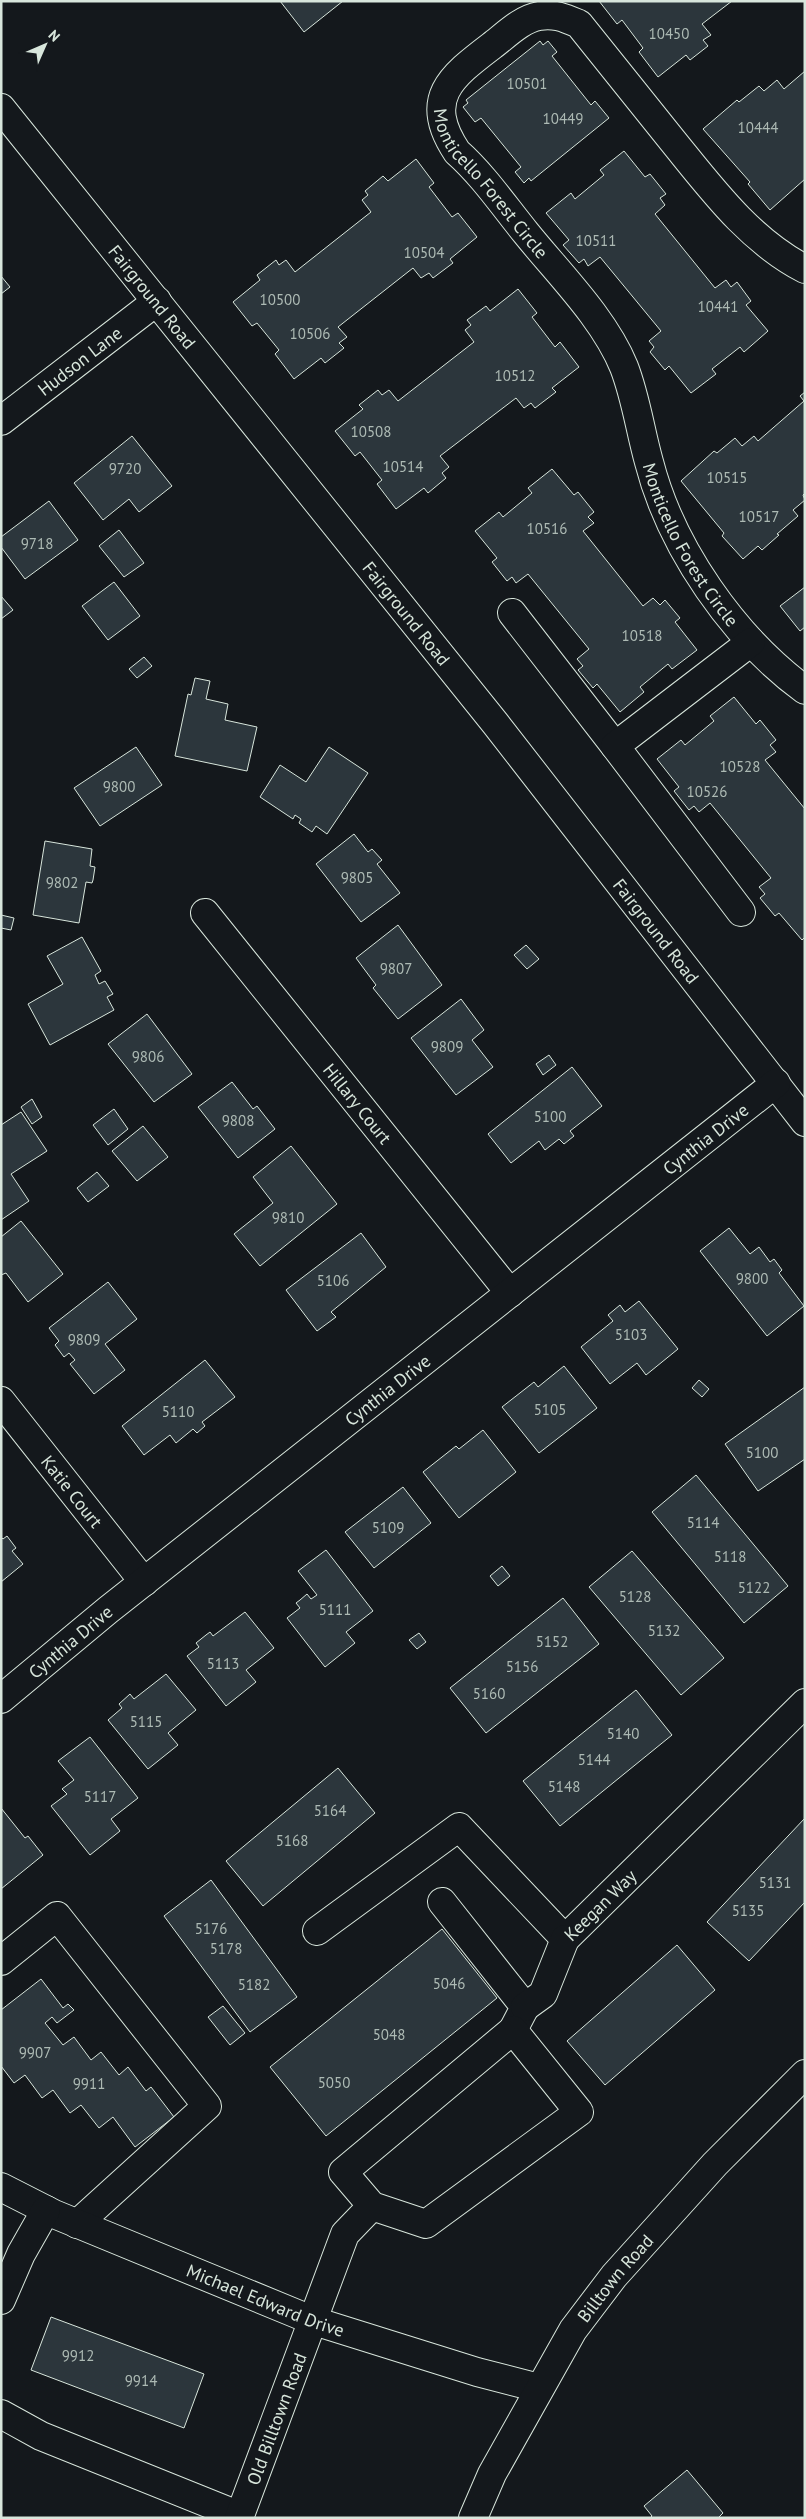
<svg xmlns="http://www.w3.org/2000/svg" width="806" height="2519" font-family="'PT Sans',sans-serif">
  <rect width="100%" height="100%" fill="#14181c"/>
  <g fill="#2c363c" stroke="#d8e6dc">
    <polygon points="280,1 343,1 304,32"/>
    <polygon points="599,1 732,1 702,24 711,35 703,40 708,46 690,60 686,55 658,77 639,52 643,48 622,20 617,24"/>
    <polygon points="540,41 543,45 548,41 557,52 552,56 591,105 595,101 609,118 531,181 529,178 524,183 515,172 521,167 481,118 475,122 463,107 468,103 466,100"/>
    <polygon points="805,71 805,179 770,210 748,184 750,182 703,129 737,100 739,102 759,86 764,91 777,80 784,89"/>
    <polygon points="624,151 645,177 650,174 666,194 660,198 665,205 655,214 715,288 726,280 731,287 737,282 751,301 746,305 768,331 744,352 740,347 712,369 716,374 691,393 669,366 665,370 650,352 654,347 649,341 661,331 600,257 588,266 584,259 579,263 563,245 569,240 546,213 571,193 575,199 604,175 600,170"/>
    <polygon points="416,159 434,183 429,187 452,217 458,213 477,237 450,259 453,263 433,278 429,273 421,278 413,268 338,327 347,337 339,343 344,348 325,363 321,358 294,379 275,354 279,350 257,323 252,326 233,302 260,280 257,275 276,260 279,265 286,260 295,272 371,212 362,200 368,195 365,191 383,176 388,181"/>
    <polygon points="1,276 10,287 1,294"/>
    <polygon points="518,289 537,313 532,317 555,347 560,342 579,367 552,388 556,392 535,408 531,403 524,408 516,398 440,456 449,467 442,473 446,478 428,493 424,488 396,509 377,484 382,480 360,452 355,456 335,431 363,409 359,405 378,390 382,395 389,390 398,401 474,342 465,330 471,325 467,320 486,306 490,311"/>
    <polygon points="805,392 805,493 803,495 805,500 793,510 798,516 777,534 779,535 762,550 758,546 743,559 722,536 724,533 681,481 714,451 717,453 735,438 742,446 754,436 758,441 804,401 800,396"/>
    <polygon points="132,436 172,486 139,512 129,499 103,520 74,483"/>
    <polygon points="552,469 574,495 578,492 594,512 588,517 594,523 583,531 643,606 653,598 660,605 665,600 680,618 675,622 697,650 672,669 668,664 640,687 644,692 620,712 597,684 593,688 578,670 583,666 577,659 589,649 528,574 516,583 512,577 507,581 492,562 497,558 475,531 499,512 503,517 532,493 528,488"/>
    <polygon points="49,501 78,540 25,579 1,547 1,537"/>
    <polygon points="119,530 144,563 124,577 99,546"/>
    <polygon points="114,582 140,616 108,640 82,606"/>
    <polygon points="805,587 805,627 800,631 780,606"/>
    <polygon points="1,596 13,610 1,619"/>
    <polygon points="144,657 152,666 137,678 129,669"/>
    <polygon points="195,678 210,681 206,699 228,704 225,720 257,727 247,771 175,756 188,694 191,695"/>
    <polygon points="734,697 756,724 760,720 776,740 770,745 776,752 765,760 805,809 805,937 802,940 779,913 775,916 760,898 765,894 759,887 771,878 710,803 699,812 694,806 689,810 674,791 679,787 657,759 681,740 685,745 714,721 710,716"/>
    <polygon points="136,747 162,785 100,826 74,788"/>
    <polygon points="329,747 368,773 327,834 316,826 312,832 299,823 301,819 295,815 293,819 260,797 280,765 306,782"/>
    <polygon points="354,834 368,852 372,849 382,860 377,864 400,893 361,922 316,864"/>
    <polygon points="45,841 92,849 90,866 95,867 93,880 92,883 86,882 79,923 33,915"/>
    <polygon points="1,915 14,918 11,930 1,928"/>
    <polygon points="398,925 442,985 398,1019 373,988 376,985 356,958"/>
    <polygon points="82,937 101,971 95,975 99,984 105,981 113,994 107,997 114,1010 50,1045 28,1004 63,984 47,956"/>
    <polygon points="526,945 539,959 527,969 514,955"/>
    <polygon points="461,999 484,1030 472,1040 493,1067 456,1095 411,1038"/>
    <polygon points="147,1014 192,1074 154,1102 108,1044"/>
    <polygon points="549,1055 556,1065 543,1075 536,1064"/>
    <polygon points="572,1067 602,1106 570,1131 574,1136 564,1144 559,1139 545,1150 539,1141 511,1163 488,1134"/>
    <polygon points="232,1082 253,1109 257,1106 275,1129 238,1158 198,1107"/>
    <polygon points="32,1099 42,1117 32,1124 21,1107"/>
    <polygon points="114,1109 128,1129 108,1145 93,1125"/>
    <polygon points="21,1112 47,1151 11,1174 29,1201 1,1220 1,1125"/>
    <polygon points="143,1126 168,1157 137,1181 112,1151"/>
    <polygon points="291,1146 337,1204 260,1266 234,1234 273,1203 253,1177"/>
    <polygon points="97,1172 109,1186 88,1202 77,1188"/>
    <polygon points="21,1221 63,1274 28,1302 6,1273 1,1275 1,1237"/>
    <polygon points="729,1228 750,1254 759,1247 770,1262 774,1259 782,1270 779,1273 804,1306 767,1336 700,1251"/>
    <polygon points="361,1233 386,1267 331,1312 336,1317 317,1331 286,1290"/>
    <polygon points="108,1282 137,1319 105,1344 125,1370 94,1394 70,1364 75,1360 69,1353 64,1357 55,1345 59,1341 49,1328"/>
    <polygon points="639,1301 678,1349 646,1375 637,1363 610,1384 581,1347 613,1321 608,1315 620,1305 625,1312"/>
    <polygon points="205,1360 235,1397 202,1422 205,1426 197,1433 193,1429 176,1443 170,1435 144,1455 122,1426"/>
    <polygon points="564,1366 597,1408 539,1453 502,1407 534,1382 538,1387"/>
    <polygon points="699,1380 709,1389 702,1397 692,1388"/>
    <polygon points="805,1387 805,1459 758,1491 725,1444"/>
    <polygon points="483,1430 516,1472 459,1518 423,1472 456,1446 459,1449"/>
    <polygon points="696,1475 788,1586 744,1623 652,1512"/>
    <polygon points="403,1487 431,1523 374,1568 345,1532"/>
    <polygon points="7,1536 16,1548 12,1551 23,1564 1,1582 1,1537 3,1539"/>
    <polygon points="326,1550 373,1611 346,1632 355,1643 325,1667 287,1618 300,1608 296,1603 300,1600 307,1594 311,1599 317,1595 298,1571"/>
    <polygon points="632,1551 724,1658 681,1695 589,1587"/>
    <polygon points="502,1566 510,1576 498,1586 490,1576"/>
    <polygon points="563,1598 599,1644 486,1733 450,1688"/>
    <polygon points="245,1612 274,1648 246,1670 256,1682 226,1706 187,1656 199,1647 196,1643 206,1635 210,1632 213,1636"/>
    <polygon points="419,1633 426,1642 417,1649 409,1640"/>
    <polygon points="166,1674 196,1710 168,1733 178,1745 148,1769 108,1720 122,1708 119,1704 130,1694 134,1699"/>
    <polygon points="636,1690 672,1735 560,1826 523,1781"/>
    <polygon points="90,1737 138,1798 111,1819 120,1831 90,1855 51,1806 67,1794 62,1789 74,1780 58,1761"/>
    <polygon points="338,1768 375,1813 263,1906 226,1861"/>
    <polygon points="1,1808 25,1838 28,1836 43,1855 1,1889"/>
    <polygon points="805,1818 805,1902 749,1961 707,1922"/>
    <polygon points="211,1880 297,1997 250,2032 164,1916"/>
    <polygon points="442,1929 497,1998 326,2136 270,2067"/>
    <polygon points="677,1945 715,1990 605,2085 567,2041"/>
    <polygon points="41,1979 63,2008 68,2004 74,2010 57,2023 52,2017 45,2023 63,2045 74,2037 91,2060 101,2052 119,2075 128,2067 146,2091 151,2087 174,2117 135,2147 113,2117 99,2128 81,2105 70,2113 53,2090 42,2098 25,2075 14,2083 1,2066 1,2010"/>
    <polygon points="223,2006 245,2033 230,2045 208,2017"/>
    <polygon points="51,2317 204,2374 184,2428 31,2370"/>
    <polygon points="687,2470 723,2513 718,2518 650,2518 652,2516 644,2506"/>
  </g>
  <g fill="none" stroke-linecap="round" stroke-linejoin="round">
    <defs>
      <g id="minor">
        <path id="s1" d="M1 108 495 723 805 1122"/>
        <path id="s2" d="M805 269C749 240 711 188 672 140 641 101 610 63 579 24 565 18 554 13 539 16 522 19 507 34 494 44 452 76 421 98 457 152 483 175 504 206 526 233 559 274 604 318 624 367 636 398 640 430 649 462 671 548 734 638 805 690"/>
        <path id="s3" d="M1 421 157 301"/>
        <polyline points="512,613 615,746"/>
        <polyline points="741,912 615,746 751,642"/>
        <path id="s4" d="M205 913 510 1293"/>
        <path id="s5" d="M1 1401 144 1582"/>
        <path id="s6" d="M1 1699 108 1610 776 1083"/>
        <polyline points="442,1902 525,2007 513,2030"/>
        <path id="s7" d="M317 1931 459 1827 565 1939 805 1703"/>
        <polyline points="1,1961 57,1916 207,2106 77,2224"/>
        <polyline points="525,2007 543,1994 565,1939"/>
        <path id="s8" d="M1 2187 54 2214 314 2321 477 2372 539 2388"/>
        <polyline points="1,2300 21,2254 46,2210"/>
        <polyline points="1,2414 41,2436 240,2516"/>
        <path id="s9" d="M239 2518 345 2234 372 2206 426 2224 579 2112 513 2030 343 2172 372 2206"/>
      </g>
      <g id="major">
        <path id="s10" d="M473 2518 492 2474 573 2330 614 2276 715 2164 805 2074"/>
      </g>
    </defs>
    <use href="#minor" stroke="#d8e6dc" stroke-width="30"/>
    <use href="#major" stroke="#d8e6dc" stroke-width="30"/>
    <use href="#minor" stroke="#14181c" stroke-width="28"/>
    <use href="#major" stroke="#14181c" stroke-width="28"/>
  </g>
  <g text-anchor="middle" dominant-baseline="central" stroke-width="4" stroke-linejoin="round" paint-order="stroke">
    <g font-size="15" fill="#adbab4">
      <text x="669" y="33">10450</text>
      <text x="527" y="83">10501</text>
      <text x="563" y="118">10449</text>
      <text x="758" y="127">10444</text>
      <text x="596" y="240">10511</text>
      <text x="424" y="252">10504</text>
      <text x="280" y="299">10500</text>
      <text x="718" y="306">10441</text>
      <text x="310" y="333">10506</text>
      <text x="515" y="375">10512</text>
      <text x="371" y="431">10508</text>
      <text x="403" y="466">10514</text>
      <text x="125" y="468">9720</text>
      <text x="727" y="477">10515</text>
      <text x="759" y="516">10517</text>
      <text x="547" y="528">10516</text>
      <text x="37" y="543">9718</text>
      <text x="642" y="635">10518</text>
      <text x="740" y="766">10528</text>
      <text x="119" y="786">9800</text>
      <text x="707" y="791">10526</text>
      <text x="357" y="877">9805</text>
      <text x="62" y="882">9802</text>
      <text x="396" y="968">9807</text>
      <text x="447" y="1046">9809</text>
      <text x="148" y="1056">9806</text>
      <text x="550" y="1116">5100</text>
      <text x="238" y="1120">9808</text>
      <text x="288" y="1217">9810</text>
      <text x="752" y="1278">9800</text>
      <text x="333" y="1280">5106</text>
      <text x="631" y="1334">5103</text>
      <text x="84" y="1339">9809</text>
      <text x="550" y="1409">5105</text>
      <text x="178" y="1411">5110</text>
      <text x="762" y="1452">5100</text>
      <text x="703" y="1522">5114</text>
      <text x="388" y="1527">5109</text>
      <text x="730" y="1556">5118</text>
      <text x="754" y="1587">5122</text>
      <text x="635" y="1596">5128</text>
      <text x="335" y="1609">5111</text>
      <text x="664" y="1630">5132</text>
      <text x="552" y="1641">5152</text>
      <text x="223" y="1663">5113</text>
      <text x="522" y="1666">5156</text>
      <text x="489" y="1693">5160</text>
      <text x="146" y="1721">5115</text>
      <text x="623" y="1733">5140</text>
      <text x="594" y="1759">5144</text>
      <text x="564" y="1786">5148</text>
      <text x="100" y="1796">5117</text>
      <text x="330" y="1810">5164</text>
      <text x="292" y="1840">5168</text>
      <text x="775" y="1882">5131</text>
      <text x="748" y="1910">5135</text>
      <text x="211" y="1928">5176</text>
      <text x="226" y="1948">5178</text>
      <text x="449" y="1983">5046</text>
      <text x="254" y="1984">5182</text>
      <text x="389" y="2034">5048</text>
      <text x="35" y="2052">9907</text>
      <text x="334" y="2082">5050</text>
      <text x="89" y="2083">9911</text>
      <text x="78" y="2355">9912</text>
      <text x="141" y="2380">9914</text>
    </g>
    <g font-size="18" fill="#d8e6dc" stroke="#14181c">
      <text stroke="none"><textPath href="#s2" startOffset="608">Monticello Forest Circle</textPath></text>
      <text stroke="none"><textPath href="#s1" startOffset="242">Fairground Road</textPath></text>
      <text stroke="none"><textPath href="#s3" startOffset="99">Hudson Lane</textPath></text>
      <text stroke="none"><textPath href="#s2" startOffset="1028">Monticello Forest Circle</textPath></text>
      <text stroke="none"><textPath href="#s1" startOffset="648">Fairground Road</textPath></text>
      <text stroke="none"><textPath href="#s1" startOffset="1052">Fairground Road</textPath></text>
      <text stroke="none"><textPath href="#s4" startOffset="244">Hillary Court</textPath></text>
      <text stroke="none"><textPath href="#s6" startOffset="900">Cynthia Drive</textPath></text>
      <text stroke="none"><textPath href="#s6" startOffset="495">Cynthia Drive</textPath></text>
      <text stroke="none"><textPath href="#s5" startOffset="115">Katie Court</textPath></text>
      <text stroke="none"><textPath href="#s6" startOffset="90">Cynthia Drive</textPath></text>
      <text stroke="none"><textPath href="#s7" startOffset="379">Keegan Way</textPath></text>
      <text stroke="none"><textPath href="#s10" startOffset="280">Billtown Road</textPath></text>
      <text stroke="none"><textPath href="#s8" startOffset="288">Michael Edward Drive</textPath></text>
      <text stroke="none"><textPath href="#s9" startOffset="106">Old Billtown Road</textPath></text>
    </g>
  </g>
  <rect width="806" height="2519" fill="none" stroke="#d8e6dc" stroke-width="5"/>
  <g transform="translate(45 45) rotate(45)" stroke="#14181c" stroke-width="4" paint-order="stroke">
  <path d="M0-4L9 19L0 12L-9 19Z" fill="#d8e6dc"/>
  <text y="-8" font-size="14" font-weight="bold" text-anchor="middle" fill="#d8e6dc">N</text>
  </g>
</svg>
